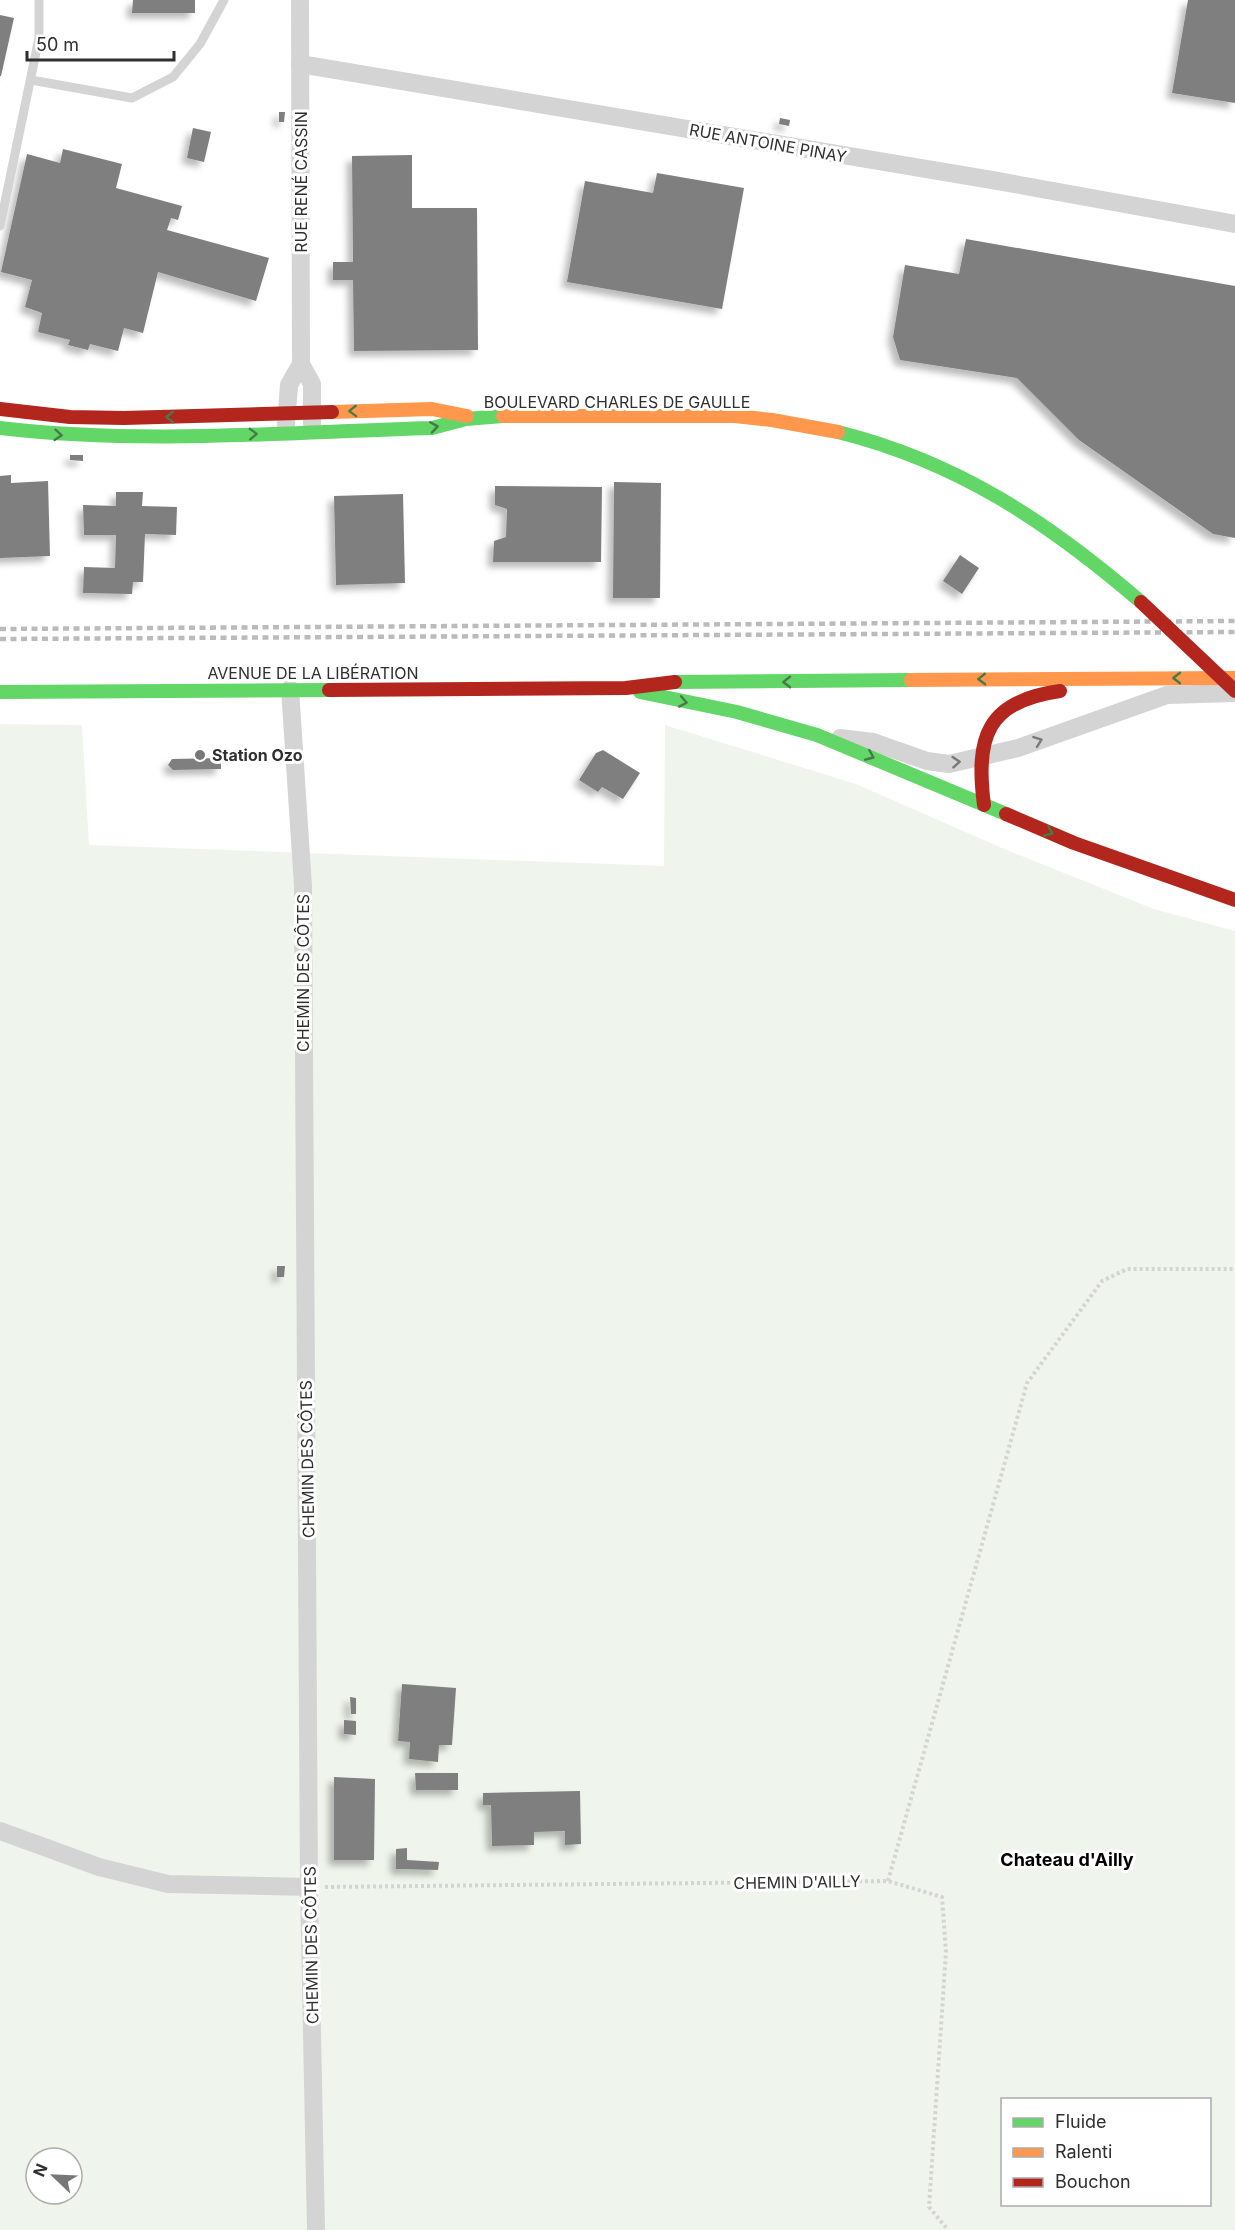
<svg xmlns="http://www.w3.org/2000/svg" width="1235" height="2230" font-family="Inter,sans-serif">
  <defs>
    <filter id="shadow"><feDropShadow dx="-5.5" dy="5.5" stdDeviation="3" flood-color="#0004"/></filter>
  </defs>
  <rect width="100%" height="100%" fill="#fff"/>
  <path fill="#eff5ec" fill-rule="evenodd" d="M0 724 82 725 89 845 664 866 665 725 856 784 1009 851 1154 909 1235 931V2230H0ZM1002 2100H1210V2204H1002ZM36 2158H72V2194H36Z"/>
  <g fill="#7f7f7f" filter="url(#shadow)">
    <polygon points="133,0 195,0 195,13 132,13"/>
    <polygon points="1188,0 1235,0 1235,103 1172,93"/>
    <polygon points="0,15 14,18 1,76 0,76"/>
    <polygon points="279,112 285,112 284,122 279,122"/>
    <polygon points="780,118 790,120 789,126 779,124"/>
    <polygon points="193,128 211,132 204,162 187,158"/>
    <polygon points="63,149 122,164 116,188 182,206 178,220 171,218 167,230 269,258 256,301 158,272 143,333 124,328 118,351 90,344 88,350 68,345 70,340 38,332 42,313 25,307 32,280 1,272 27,154 60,163"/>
    <polygon points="412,155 412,208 477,208 478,350 354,351 353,280 333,280 333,262 353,262 352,156"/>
    <polygon points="657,173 744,188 722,309 567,282 585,181 653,193"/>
    <polygon points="966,239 1235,286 1235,538 1213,534 1079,440 1017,378 900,360 893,337 905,265 959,274"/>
    <polygon points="70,455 83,455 83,461 70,460"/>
    <polygon points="11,475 11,483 48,481 50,556 0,558 0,476"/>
    <polygon points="614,482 661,483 660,598 613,598"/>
    <polygon points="495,486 602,487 601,562 493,562 494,541 506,537 507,509 495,505"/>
    <polygon points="116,492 143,492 142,506 177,507 176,535 145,534 143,582 133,582 132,594 83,593 84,567 115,568 116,535 84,535 83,505 116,506"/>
    <polygon points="403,494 405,583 336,585 334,496"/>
    <polygon points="960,555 979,568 962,594 943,581"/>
    <polygon points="603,750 640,773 623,799 602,787 598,792 579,780 596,753"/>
    <polygon points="221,758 221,769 173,770 168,765 172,759"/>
    <polygon points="277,1266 285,1266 284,1277 277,1277"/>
    <polygon points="402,1684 456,1688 452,1745 439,1745 438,1762 409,1759 410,1742 398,1741"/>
    <polygon points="350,1697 356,1698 356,1714 351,1714"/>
    <polygon points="344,1720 356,1721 356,1735 344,1734"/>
    <polygon points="415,1773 458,1773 458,1790 416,1790"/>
    <polygon points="334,1777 375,1779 374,1860 334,1860"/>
    <polygon points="580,1791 581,1844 565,1845 565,1831 534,1832 534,1845 492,1846 491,1805 483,1805 483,1793"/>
    <polygon points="407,1848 407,1860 439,1862 438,1870 396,1869 396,1849"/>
  </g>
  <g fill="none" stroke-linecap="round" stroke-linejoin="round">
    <g stroke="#d4d4d4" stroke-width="4" stroke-dasharray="3 3" stroke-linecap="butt">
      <polyline points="888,1881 1027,1383 1102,1281 1127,1269 1235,1269"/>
      <polyline points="325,1887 888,1881 942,1897 946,1952 929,2207 948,2230"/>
    </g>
    <g stroke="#d4d4d4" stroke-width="9">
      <polyline points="31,80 132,98 173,77 200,44 224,0"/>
      <polyline points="0,226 39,38 39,0"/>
    </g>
    <g stroke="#d4d4d4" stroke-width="18">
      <polyline points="300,0 301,364 312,384 312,424"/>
      <polyline points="300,64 992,180 1235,224"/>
      <polyline points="286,425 289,385 301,364"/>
      <polyline points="290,689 303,886 309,1887 316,2230"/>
      <polyline points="840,738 873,742 927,761 949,764 1018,748 1167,695 1235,693"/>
      <polyline points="0,1831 99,1867 168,1884 309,1887"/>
    </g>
    <g stroke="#63d668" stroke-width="14">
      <path d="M0 428C143 445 288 432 432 428L466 419 503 416"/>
      <path d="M838 432C958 462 1048 522 1141 602"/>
      <polyline points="675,682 911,680"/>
      <polyline points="0,692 329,690"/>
      <polyline points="640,692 737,712 817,735 1006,814"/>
    </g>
    <g stroke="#ff974d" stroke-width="14">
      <polyline points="332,412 432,409 467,416"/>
      <polyline points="503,416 735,416 772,420 838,432"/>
      <polyline points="911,680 1235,678"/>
    </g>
    <g stroke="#b3261e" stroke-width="14">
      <polyline points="0,409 70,417 124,418 332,412"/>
      <polyline points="329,690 626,688 675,682"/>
      <path d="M984 805C975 737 987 701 1060 691"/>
      <polyline points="1006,814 1074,843 1235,900"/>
    </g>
    <g stroke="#bbb" stroke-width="4.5" stroke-dasharray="6 4.5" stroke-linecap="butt">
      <polyline points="0,629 1235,621"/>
      <polyline points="0,639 1235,632"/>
    </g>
    <polyline stroke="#b3261e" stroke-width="14" points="1141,602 1235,691"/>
  </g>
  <defs><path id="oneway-chevron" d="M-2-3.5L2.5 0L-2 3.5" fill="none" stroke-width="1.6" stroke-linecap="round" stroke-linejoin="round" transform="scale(1.5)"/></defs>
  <g stroke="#467a49">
    <use href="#oneway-chevron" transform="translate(353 411) rotate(178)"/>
    <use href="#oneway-chevron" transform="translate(170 417) rotate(179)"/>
    <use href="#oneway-chevron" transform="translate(434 427) rotate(-9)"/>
    <use href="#oneway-chevron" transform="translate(253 434) rotate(-2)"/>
    <use href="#oneway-chevron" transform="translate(58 435) rotate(5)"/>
    <use href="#oneway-chevron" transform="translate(1177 678) rotate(180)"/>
    <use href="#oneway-chevron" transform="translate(982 679) rotate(179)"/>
    <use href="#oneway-chevron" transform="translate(787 682) rotate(179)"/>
    <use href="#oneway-chevron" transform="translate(683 702) rotate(11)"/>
    <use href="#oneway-chevron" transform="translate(870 756) rotate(23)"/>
    <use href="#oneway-chevron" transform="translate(1049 832) rotate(23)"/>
  </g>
  <g stroke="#797979">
    <use href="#oneway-chevron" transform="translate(1038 741) rotate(-20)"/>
    <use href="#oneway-chevron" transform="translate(956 762) rotate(-5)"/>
  </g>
  <circle fill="#787878" stroke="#fff" stroke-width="2" cx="200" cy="755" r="6"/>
  <g text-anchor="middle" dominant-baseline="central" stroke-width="6" stroke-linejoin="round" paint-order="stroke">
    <g font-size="16" fill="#2f2f2f" stroke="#fff">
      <text transform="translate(768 143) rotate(10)">RUE ANTOINE PINAY</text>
      <text transform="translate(301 182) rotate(-90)">RUE RENÉ CASSIN</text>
      <text x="617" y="402">BOULEVARD CHARLES DE GAULLE</text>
      <text x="313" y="673">AVENUE DE LA LIBÉRATION</text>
      <text transform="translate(303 973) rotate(-90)">CHEMIN DES CÔTES</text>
      <text transform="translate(307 1459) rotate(-91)">CHEMIN DES CÔTES</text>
      <text transform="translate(797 1882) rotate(-1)">CHEMIN D'AILLY</text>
      <text transform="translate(311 1945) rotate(-91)">CHEMIN DES CÔTES</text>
    </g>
    <g font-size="16" font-weight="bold" fill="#2f2f2f" stroke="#fff" text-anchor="start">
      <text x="212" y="755">Station Ozo</text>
    </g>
    <g font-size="18" font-weight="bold" fill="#000" stroke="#fff">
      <text x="1067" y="1859">Chateau d'Ailly</text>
    </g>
  </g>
  <rect x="1001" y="2098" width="210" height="108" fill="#ffffff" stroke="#acacac" stroke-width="1.5"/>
  <rect x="1013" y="2118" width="30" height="9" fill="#63d668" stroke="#acacac" stroke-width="1.5"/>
  <text x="1055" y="2128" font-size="18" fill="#2f2f2f">Fluide</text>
  <rect x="1013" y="2148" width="30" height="9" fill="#ff974d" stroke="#acacac" stroke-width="1.5"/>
  <text x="1055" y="2158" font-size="18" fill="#2f2f2f">Ralenti</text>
  <rect x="1013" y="2178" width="30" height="9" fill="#b3261e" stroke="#acacac" stroke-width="1.5"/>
  <text x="1055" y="2188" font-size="18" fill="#2f2f2f">Bouchon</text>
  <g transform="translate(54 2176) rotate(293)"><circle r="28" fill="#ffffff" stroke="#acacac" stroke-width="1.5"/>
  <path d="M0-4.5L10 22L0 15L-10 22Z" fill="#787878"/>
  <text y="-9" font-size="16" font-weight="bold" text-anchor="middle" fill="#2f2f2f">N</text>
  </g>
  <path d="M27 51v9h147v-9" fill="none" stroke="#2f2f2f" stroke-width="3"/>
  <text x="36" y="51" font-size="18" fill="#2f2f2f" stroke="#ffffff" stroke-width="4.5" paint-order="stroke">50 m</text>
</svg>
